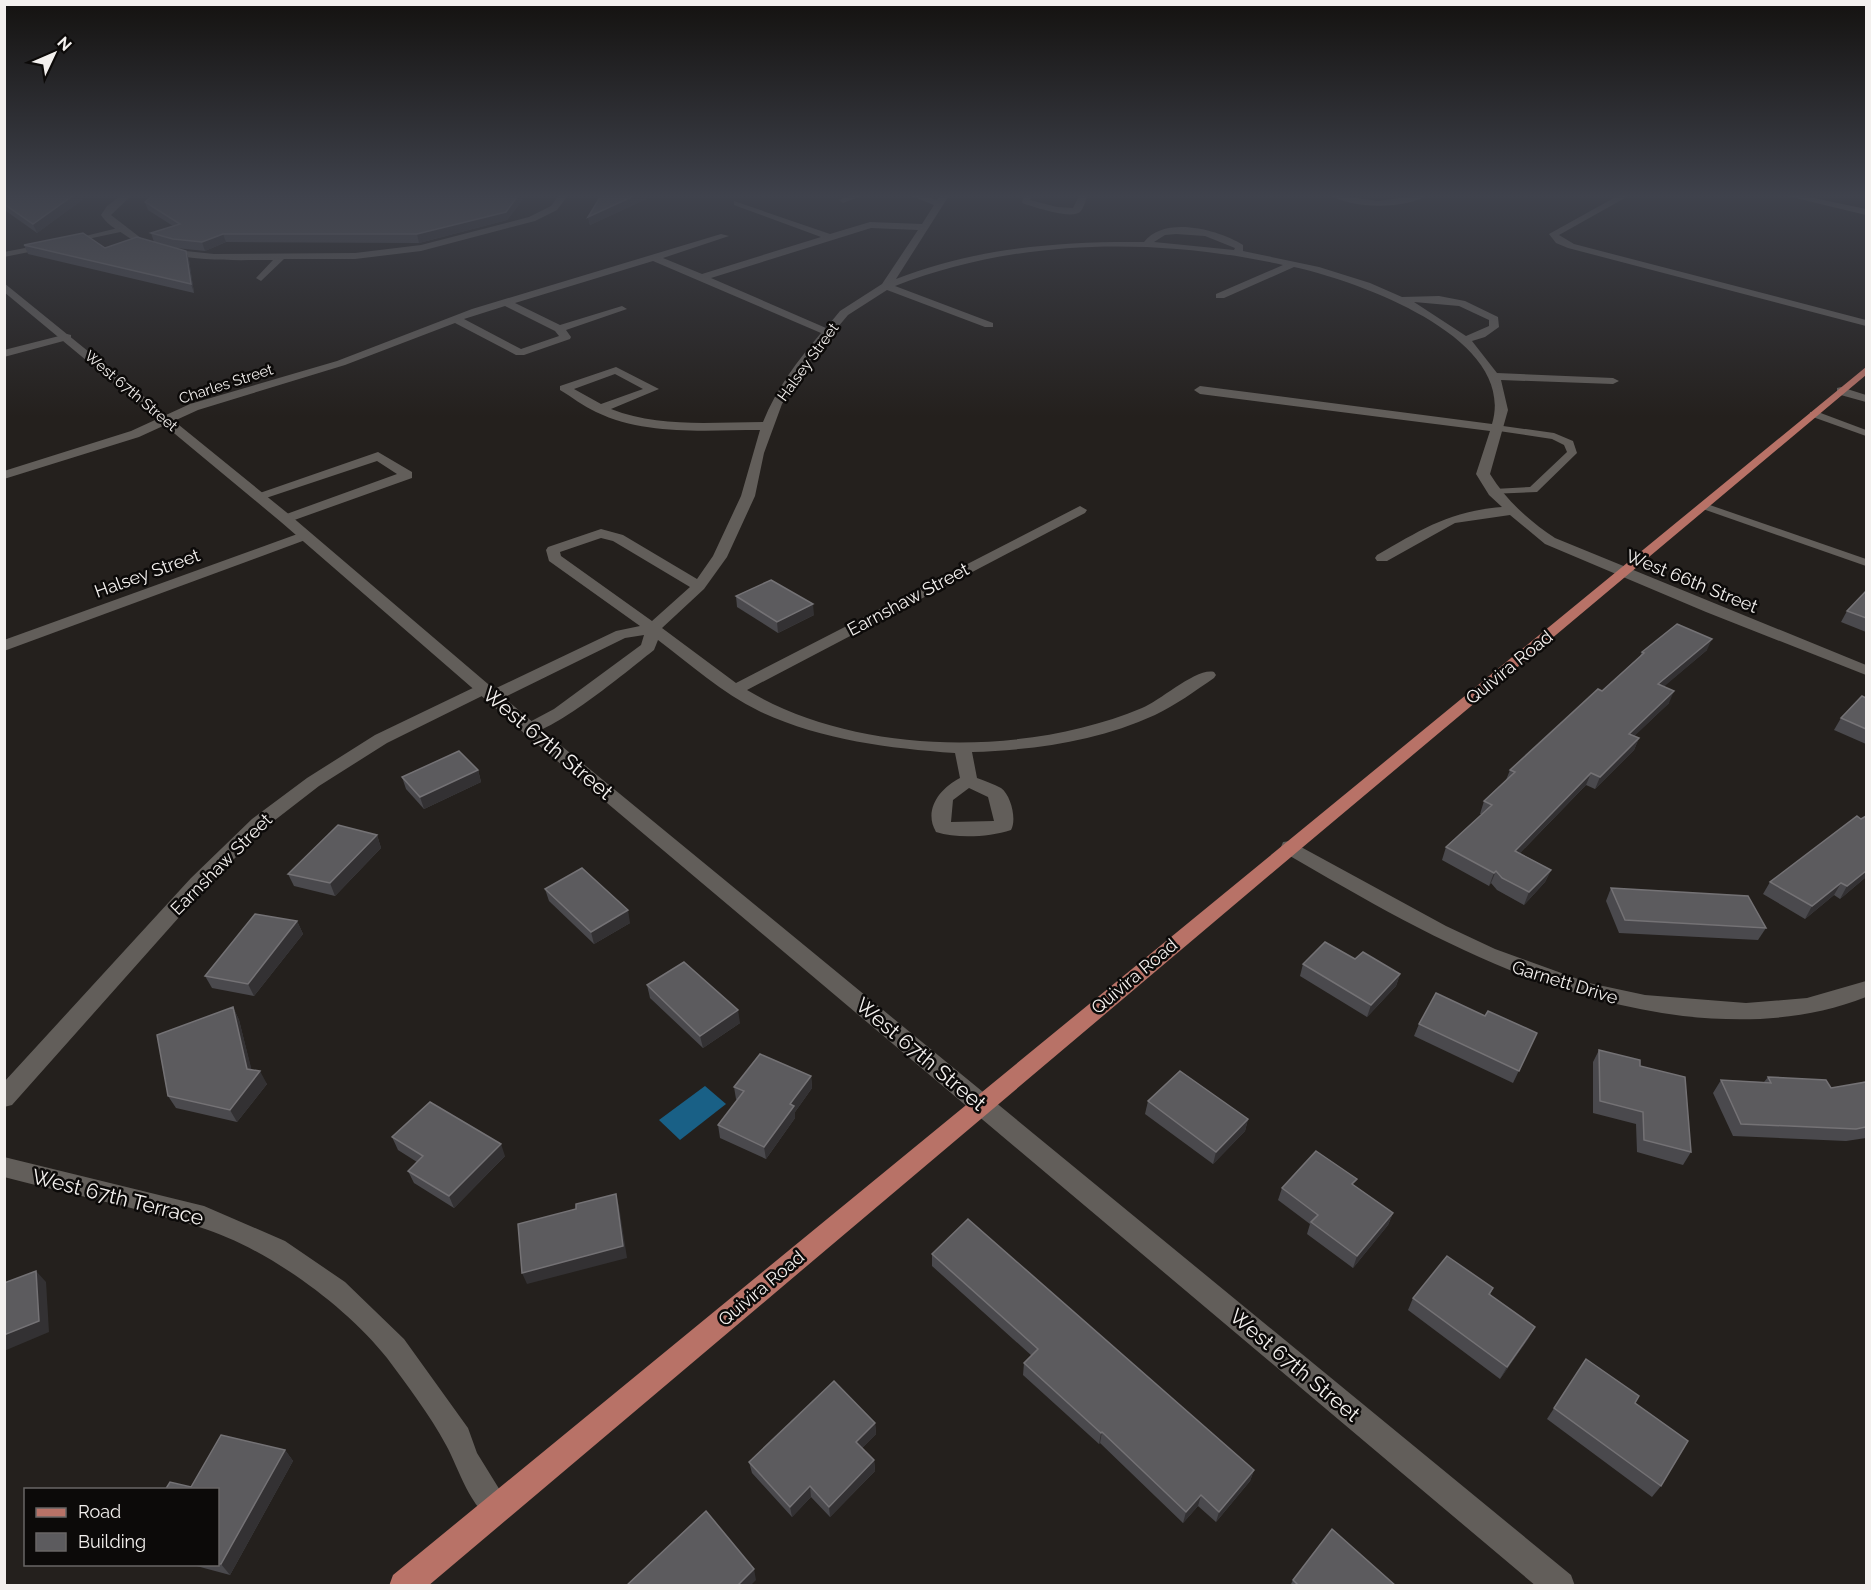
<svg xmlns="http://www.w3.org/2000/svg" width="1871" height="1590" font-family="Raleway,sans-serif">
  <rect width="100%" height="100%" fill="#24201d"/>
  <polygon fill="#196086" points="705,1086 726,1104 680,1140 659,1120"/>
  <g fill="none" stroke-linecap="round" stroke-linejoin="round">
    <g fill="#625e5a" fill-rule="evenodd">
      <polygon points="122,227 125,231 69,243 65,241"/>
      <polygon points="46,244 50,246 49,248 4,257 4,252"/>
      <polygon points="1810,412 1818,412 1866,430 1866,436 1810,416"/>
      <polygon points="1496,425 1554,433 1573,441 1577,453 1537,492 1490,494 1488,492 1494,489 1530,487 1567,452 1564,445 1552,439 1492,430 1491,428"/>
      <polygon points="1704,503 1866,559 1866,566 1700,508 1700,504"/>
    </g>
    <g fill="#625e5a" fill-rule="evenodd">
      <path d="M123 194H133L111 215 146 242 176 250 214 254 355 253 421 245 529 217 551 206 560 194H569L557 210 535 221 421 251 355 259H284L261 281 256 278 273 260C222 260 166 264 122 233 114 228 106 223 101 215L107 206Z"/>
      <polygon points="854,194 867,194 843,203 839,200"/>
      <path d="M906 194H918L937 200 942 194H950L896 279C975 248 1060 241 1144 242 1165 215 1219 230 1243 245V251L1319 267 1370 283 1402 297 1439 296 1465 301 1498 317 1499 327 1485 337 1472 341 1497 373 1613 378 1619 381 1613 384 1501 380 1508 410 1490 474C1506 500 1529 521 1555 538L1866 665V675L1706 612 1545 544 1510 515 1455 523 1387 561H1377L1375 558 1377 555C1421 530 1449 511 1502 507L1489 495 1476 474 1490 431 1200 394 1194 390 1200 386 1492 424C1518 337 1357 281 1294 267L1224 298H1216V294L1283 265C1158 237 1017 238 895 286L993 323V327H985L887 290 848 315 811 359 782 404 764 453 755 496 727 557 704 589 662 628 736 683 1080 506 1087 510 1085 513 747 690C857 756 1025 757 1142 708 1160 701 1197 667 1214 672L1216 675 1214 678C1195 691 1176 705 1155 715 1098 741 1035 750 972 752L977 778C985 781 994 784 1001 788 1011 795 1017 820 1011 830 989 837 958 839 936 832 923 810 940 788 960 778L955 753C888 748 821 740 759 711 722 693 690 664 658 640L654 650C632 667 547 739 524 733L522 729 524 725 554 709 641 645 644 635 625 638 499 700H487L486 694 387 743 319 786 266 827 205 888 12 1105 4 1107V1082L191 878 252 819 307 778 375 735 477 686H489L490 691 616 631 640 626 549 561 546 550 548 547 601 529 623 535 697 579 713 556 741 496 760 430C706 430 646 436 596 412 583 406 572 397 560 390V386L616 367 659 389 611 409C659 428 712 422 763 422 776 389 798 360 821 333L653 261 515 303 560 325 622 306 627 309 566 330 571 337 570 339 524 355H516L455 323 345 365 198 410 139 437 4 479V471L131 431 190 404 337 361 472 309 721 234 729 236 663 258 702 274 821 237 734 205V201L830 234 870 222 922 224 934 205ZM871 228 918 230 882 284 840 311 826 328 711 278ZM1176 234 1205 236 1235 248 1234 250 1154 242 1165 235ZM1414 302 1459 306 1489 320V326L1466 336ZM505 306 555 331 559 336 521 349 464 319ZM615 374 643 389 601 404 574 389ZM601 538 613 541 690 587 652 621 561 556 560 552ZM969 788 988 797 994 821 951 822 953 800Z"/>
      <path d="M1024 194H1032L1030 200 1057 207 1073 208 1080 194H1088C1086 199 1084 208 1080 212 1071 220 1032 206 1022 203Z"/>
      <path d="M1328 194 1378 201 1429 194C1407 210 1350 209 1328 194Z"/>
      <polygon points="1621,194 1632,194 1559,235 1574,244 1866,320 1866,326 1568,248 1556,243 1549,234"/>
      <polygon points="1779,194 1795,194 1866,209 1866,215"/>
      <polygon points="67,334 71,335 71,339 4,357 4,350"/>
      <polygon points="1841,387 1866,395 1866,402 1837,394 1837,388"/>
      <polygon points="378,452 412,472 412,478 286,523 281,522 281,516 397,474 377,461 263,499 258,500 251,496"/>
      <polygon points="303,532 308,533 308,539 4,651 4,640"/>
      <path d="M1290 841 1446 926 1495 949 1589 983 1645 995 1746 1003 1807 998 1866 981V997C1808 1020 1746 1023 1683 1016 1532 997 1412 927 1283 852L1281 847 1283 842Z"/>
      <path d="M4 1157 204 1206 285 1241 345 1282 404 1339 468 1428 477 1453 511 1508 507 1518 497 1522C470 1511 459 1468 446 1445 430 1415 407 1385 387 1358 344 1304 265 1247 199 1227 135 1207 69 1194 4 1177Z"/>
    </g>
    <polygon fill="#625e5a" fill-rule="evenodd" points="4,283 291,516 536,725 1571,1575 1575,1586 1536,1586 524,733 281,522 4,292"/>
    <polygon fill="#b87267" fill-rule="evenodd" points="1866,367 1866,375 1297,852 428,1586 389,1586 393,1575"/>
  </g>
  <g fill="#4a494d">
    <polygon points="4,194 90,194 37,233 6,211 4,211"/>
    <polygon points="154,194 527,194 507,220 419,243 226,242 205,251 176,248 154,242 151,233 173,226 148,210 145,202"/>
    <polygon points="602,194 698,194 655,195 590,225 588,217"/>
    <polygon points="24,245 186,251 189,260 194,293 28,254"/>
    <polygon points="1866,593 1866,632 1841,622 1847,611"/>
    <polygon points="736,596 814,615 778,633 737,607"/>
    <polygon points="1707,650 1664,686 1669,703 1634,736 1639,738 1634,750 1595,789 1586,785 1520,853 1551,870 1545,882 1524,905 1497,890 1491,883 1489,886 1442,860 1446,847 1482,814 1480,814 1484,801 1506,780 1510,770 1602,691 1640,656 1642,652"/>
    <polygon points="1866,698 1866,744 1834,730 1841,718"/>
    <polygon points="478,770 481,782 424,809 406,789 402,777"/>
    <polygon points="377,835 381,848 335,896 294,886 288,874"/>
    <polygon points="1866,877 1840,899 1834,895 1805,919 1763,894 1770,882"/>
    <polygon points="1611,888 1766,928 1758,940 1619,933 1606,901"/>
    <polygon points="545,889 630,923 594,944 549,901"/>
    <polygon points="297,921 303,934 254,996 212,988 205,976"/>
    <polygon points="1355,959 1400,974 1396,986 1367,1017 1300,976 1303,964"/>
    <polygon points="647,985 740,1023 703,1048 650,998"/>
    <polygon points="233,1007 239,1020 251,1069 267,1084 237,1122 176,1108 168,1096"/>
    <polygon points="1485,1016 1537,1033 1513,1083 1414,1036 1419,1024"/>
    <polygon points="1599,1050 1640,1066 1691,1152 1683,1165 1637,1152 1636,1124 1593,1113 1593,1062"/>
    <polygon points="811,1076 812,1088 795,1112 795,1118 766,1159 720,1138 718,1125 737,1100 736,1099 734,1087"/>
    <polygon points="1768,1077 1831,1088 1866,1082 1866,1138 1846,1141 1733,1136 1713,1093 1721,1080 1764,1082"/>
    <polygon points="1148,1101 1248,1119 1245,1131 1213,1164 1145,1114"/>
    <polygon points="392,1137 505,1156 454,1208 414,1183 408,1171 417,1162 398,1150"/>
    <polygon points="1355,1186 1393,1213 1388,1225 1353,1268 1307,1234 1310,1224 1278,1200 1282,1188"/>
    <polygon points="932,1254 1254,1470 1250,1481 1216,1522 1198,1506 1183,1523 1100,1443 1099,1444 1023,1375 1024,1363 1032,1356 932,1266"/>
    <polygon points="1493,1288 1490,1295 1535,1327 1528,1339 1500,1379 1408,1310 1413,1298"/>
    <polygon points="1586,1359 1635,1403 1661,1486 1652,1497 1547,1419"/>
    <polygon points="875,1423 876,1434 862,1448 874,1460 875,1471 830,1517 811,1497 792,1517 752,1473 749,1462"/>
    <polygon points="285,1450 293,1461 230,1575 189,1564 218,1564 218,1490 191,1487"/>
    <polygon points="1293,1580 1396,1586 1290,1586"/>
  </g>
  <g fill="#333133">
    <polygon points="75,194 90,194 37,233 33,224"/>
    <polygon points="519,194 527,194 507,220 419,243 417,234"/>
    <polygon points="638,194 655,194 655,195 590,225 588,217"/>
    <polygon points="223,234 226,242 205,251 202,242"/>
    <polygon points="186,251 189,260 194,293 191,284"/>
    <polygon points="813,604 814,615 778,633 777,622"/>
    <polygon points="1712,639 1707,650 1653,696 1658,684"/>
    <polygon points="1674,691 1669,703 1624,746 1629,734"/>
    <polygon points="1639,738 1634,750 1595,789 1600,777"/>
    <polygon points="478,770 481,782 424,809 420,797"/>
    <polygon points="1591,773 1586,785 1510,863 1515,851"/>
    <polygon points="377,835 381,848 335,896 330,883"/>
    <polygon points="1551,870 1545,882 1524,905 1529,892"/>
    <polygon points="1496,871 1491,883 1489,886 1494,873"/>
    <polygon points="1866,871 1866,877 1840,899 1847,886"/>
    <polygon points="1841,883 1834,895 1805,919 1812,906"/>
    <polygon points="628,910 630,923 594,944 591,932"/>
    <polygon points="297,921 303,934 254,996 248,984"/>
    <polygon points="1400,974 1396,986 1367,1017 1371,1005"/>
    <polygon points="233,1007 239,1020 254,1079 260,1071 267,1084 237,1122 230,1110 247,1069"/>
    <polygon points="738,1010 740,1023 703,1048 700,1036"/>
    <polygon points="811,1076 812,1088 795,1112 795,1118 766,1159 764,1147 790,1104"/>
    <polygon points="1248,1119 1245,1131 1213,1164 1216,1152"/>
    <polygon points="501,1144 505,1156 454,1208 449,1196"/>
    <polygon points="616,1194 619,1206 627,1258 527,1284 522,1273"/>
    <polygon points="1393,1213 1388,1225 1353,1268 1357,1256"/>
    <polygon points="36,1271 46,1282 49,1332 4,1351 4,1335"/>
    <polygon points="1535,1327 1528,1339 1500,1379 1507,1367"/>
    <polygon points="875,1423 876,1434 857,1453 856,1442"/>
    <polygon points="1102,1432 1100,1443 1099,1444 1101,1433"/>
    <polygon points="285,1450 293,1461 230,1575 221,1564"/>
    <polygon points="874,1460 875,1471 830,1517 829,1507"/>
    <polygon points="1254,1470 1250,1481 1216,1522 1219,1512"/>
    <polygon points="810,1486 811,1497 792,1517 790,1507"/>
    <polygon points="1201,1495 1198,1506 1183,1523 1186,1512"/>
    <polygon points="754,1569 756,1580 750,1586 737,1586"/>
  </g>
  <g fill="#5c5b5e" stroke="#747275" stroke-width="1.5">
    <polygon points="4,194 75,194 33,224 4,204"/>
    <polygon points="154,194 519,194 506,212 417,234 223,234 202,242 173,239 151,233 180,224 145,202"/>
    <polygon points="602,194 638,194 588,217"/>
    <polygon points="83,233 105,248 137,237 186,251 191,284 24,245"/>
    <polygon points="771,580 813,604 777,622 736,596"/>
    <polygon points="1865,592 1866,593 1866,618 1847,611"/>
    <polygon points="1677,624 1712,639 1658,684 1674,691 1629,734 1639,738 1600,777 1591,773 1515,851 1551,870 1529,892 1502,878 1496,871 1494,873 1446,847 1492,805 1484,801 1515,772 1510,770 1598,689 1602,691 1644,653 1642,652"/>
    <polygon points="1862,696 1866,698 1866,729 1841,718"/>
    <polygon points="459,751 478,770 420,797 402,777"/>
    <polygon points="1857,816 1861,819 1866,816 1866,871 1847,886 1841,883 1812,906 1770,882"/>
    <polygon points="338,825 377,835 330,883 288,874"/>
    <polygon points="582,868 628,910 591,932 545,889"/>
    <polygon points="1611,888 1748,896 1766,928 1625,920"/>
    <polygon points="255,914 297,921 248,984 205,976"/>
    <polygon points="1325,942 1355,959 1363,952 1400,974 1371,1005 1303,964"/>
    <polygon points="684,962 738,1010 700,1036 647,985"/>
    <polygon points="1436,993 1485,1016 1488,1011 1537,1033 1519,1071 1419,1024"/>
    <polygon points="233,1007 247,1069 260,1071 230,1110 168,1096 157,1035"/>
    <polygon points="1599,1050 1640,1060 1640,1066 1685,1077 1691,1152 1644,1140 1643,1112 1600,1101"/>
    <polygon points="760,1054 811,1076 790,1104 794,1106 764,1147 718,1125 744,1091 734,1087"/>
    <polygon points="1180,1071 1248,1119 1216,1152 1148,1101"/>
    <polygon points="1768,1077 1826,1080 1831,1088 1866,1082 1866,1127 1856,1129 1741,1124 1721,1080 1771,1083"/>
    <polygon points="430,1102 501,1144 449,1196 408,1171 423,1156 392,1137"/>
    <polygon points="1316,1151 1357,1179 1352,1184 1393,1213 1357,1256 1311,1222 1318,1215 1282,1188"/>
    <polygon points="616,1194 623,1246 522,1273 518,1224 576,1209 576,1204"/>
    <polygon points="968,1219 1254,1470 1219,1512 1201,1495 1186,1512 1102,1432 1101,1433 1024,1363 1038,1349 932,1254"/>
    <polygon points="1447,1256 1493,1288 1489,1294 1535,1327 1507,1367 1413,1298"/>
    <polygon points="36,1271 39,1321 4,1335 4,1283"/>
    <polygon points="1586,1359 1639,1396 1635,1403 1688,1441 1661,1486 1554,1408"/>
    <polygon points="834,1381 875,1423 856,1442 874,1460 829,1507 810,1486 790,1507 749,1462"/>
    <polygon points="221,1435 285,1450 221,1564 218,1564 218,1490 165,1490 170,1482 191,1487"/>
    <polygon points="706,1511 754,1569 737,1586 626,1586"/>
    <polygon points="1332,1529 1396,1586 1299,1586 1293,1580"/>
  </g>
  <linearGradient id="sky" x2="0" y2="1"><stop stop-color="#141210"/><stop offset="0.47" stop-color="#3f424c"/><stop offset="1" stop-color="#3f424c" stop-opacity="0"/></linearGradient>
  <rect width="1871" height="417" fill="url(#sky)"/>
  <g text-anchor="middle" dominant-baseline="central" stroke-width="5" stroke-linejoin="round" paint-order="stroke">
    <g font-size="15" fill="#f3f0ee" stroke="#0c0a09">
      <text transform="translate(808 362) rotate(-54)">Halsey Street</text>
      <text transform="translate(226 384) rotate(-18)">Charles Street</text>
      <text transform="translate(131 391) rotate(40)">West 67th Street</text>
    </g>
    <g font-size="18" fill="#f3f0ee" stroke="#0c0a09">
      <text transform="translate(147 573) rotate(-20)">Halsey Street</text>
      <text transform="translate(1692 581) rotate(22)">West 66th Street</text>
      <text transform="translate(908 599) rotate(-28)">Earnshaw Street</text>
      <text transform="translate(1509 667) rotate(-39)">Quivira Road</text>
      <text transform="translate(221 864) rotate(-45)">Earnshaw Street</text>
      <text transform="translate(1134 976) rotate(-40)">Quivira Road</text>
      <text transform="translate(1565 982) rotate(17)">Garnett Drive</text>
      <text transform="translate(761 1288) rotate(-40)">Quivira Road</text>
    </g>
    <g font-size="21" fill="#f3f0ee" stroke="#0c0a09">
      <text transform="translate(548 743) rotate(40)">West 67th Street</text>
      <text transform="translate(921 1054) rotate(40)">West 67th Street</text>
      <text transform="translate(118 1197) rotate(14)">West 67th Terrace</text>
      <text transform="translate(1295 1365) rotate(40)">West 67th Street</text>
    </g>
  </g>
  <rect width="1871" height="1590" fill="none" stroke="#f3f0ee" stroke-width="12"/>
  <rect x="24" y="1488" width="195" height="78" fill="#0c0a09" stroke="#686665" stroke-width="1.5"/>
  <rect x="36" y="1508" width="30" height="9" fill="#b87267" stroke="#686665" stroke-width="1.5"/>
  <text x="78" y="1518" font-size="18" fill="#f3f0ee">Road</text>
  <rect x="36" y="1533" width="30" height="18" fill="#5c5b5e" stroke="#686665" stroke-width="1.5"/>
  <text x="78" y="1548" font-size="18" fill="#f3f0ee">Building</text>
  <g transform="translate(54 54) rotate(46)" stroke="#0c0a09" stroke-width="4.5" paint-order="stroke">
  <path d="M0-4.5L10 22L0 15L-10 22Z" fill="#f3f0ee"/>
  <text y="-9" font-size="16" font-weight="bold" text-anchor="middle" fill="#f3f0ee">N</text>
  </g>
</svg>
